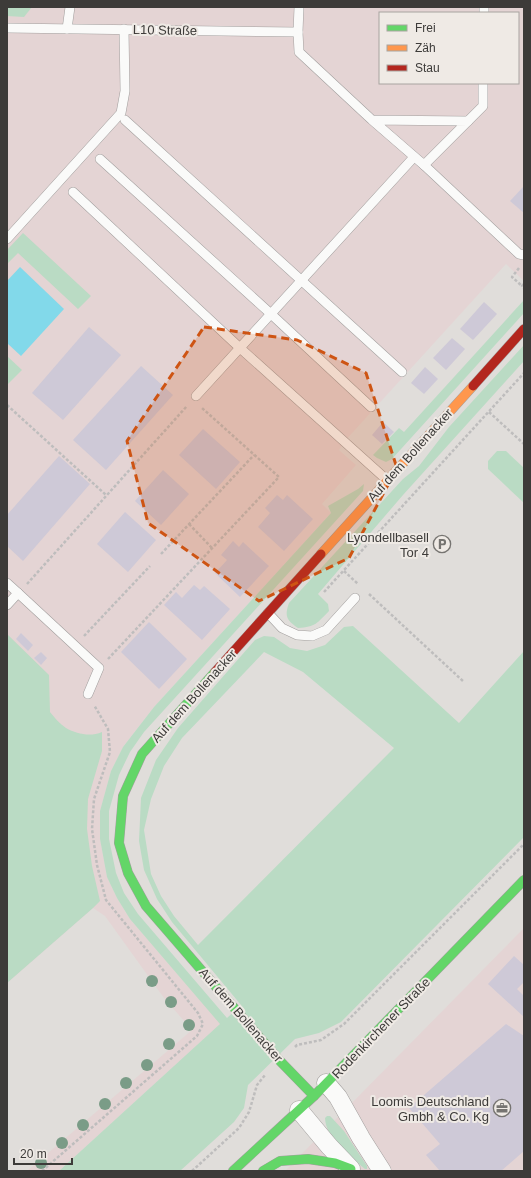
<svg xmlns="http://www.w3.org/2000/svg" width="531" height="1178" font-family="Arial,sans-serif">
  <rect width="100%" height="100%" fill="#e0ddda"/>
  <g fill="#e4d4d4" fill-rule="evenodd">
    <path d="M7 7H524V281L506 264 344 442 339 450 356 465 322 504 331 513 154 707 123 747 111 771 100 811V839L107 877 117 898 130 919 221 1024 59 1171H27L192 1030 164 998 105 916 93 908 7 983ZM380 13H518V83H380Z"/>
    <polygon points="524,928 524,1171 285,1171"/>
  </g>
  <g fill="#badbc4" fill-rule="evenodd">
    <polygon points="7,7 32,7 24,17 7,16"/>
    <polygon points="23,233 91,296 78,309 18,253 7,264 7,250"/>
    <polygon points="524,300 524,313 392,459 386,462 377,458 373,455 399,428 404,432"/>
    <path d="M524 345V361L403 495 318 594 328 604 329 611C317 623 316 627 298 628 287 620 284 617 289 603L403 479 419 466 449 427Z"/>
    <polygon points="7,356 22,370 7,385"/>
    <polygon points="497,451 506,451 524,468 524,503 488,469 488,461"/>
    <path d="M364 484 363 491 144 732 130 752 119 775 109 811V839L116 873 124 893 138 914 227 1018 241 1005 172 922 157 899 144 870 139 841 141 798 156 760 178 728 255 640 264 636 274 637 290 648 307 651 325 645 344 627 353 626 459 723 524 651V837L341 1022 319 1033 295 1039 248 1085 244 1108 234 1122 180 1171H59L220 1024 130 919 117 898 107 877 100 839V811L111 771 123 747 154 707 331 513 328 506 358 489ZM264 652 303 672 394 748 198 945 174 916 161 896 151 874 144 830 151 799 164 766 182 738Z"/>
    <path d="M7 634 49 675 50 712C54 717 60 724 66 728 77 734 90 737 102 732V751L88 799 87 829 92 866 100 901 93 908 7 983Z"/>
    <path d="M327 1116H330L332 1118 344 1131 367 1166V1169H365C350 1156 326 1139 325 1118Z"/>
  </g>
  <polygon fill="#82d9ea" points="20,267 64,309 21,356 7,343 7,281"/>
  <g fill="#cec9d7">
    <polygon points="524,186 524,213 510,201"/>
    <polygon points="484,302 497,314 473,340 460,329"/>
    <polygon points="89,327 121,355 63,420 32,393"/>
    <polygon points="452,338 465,349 446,370 433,358"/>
    <polygon points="141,366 173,395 106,470 73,440"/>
    <polygon points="425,367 438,379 424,394 411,383"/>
    <polygon points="383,422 394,432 382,444 372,435"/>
    <polygon points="203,429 240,462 216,489 179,455"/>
    <polygon points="59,456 90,484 23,561 7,546 7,515"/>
    <polygon points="163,470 189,494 161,525 135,501"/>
    <polygon points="277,495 283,500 287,495 313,519 284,551 258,527 270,513 265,508"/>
    <polygon points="125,512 156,540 128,572 97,544"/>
    <polygon points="233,541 239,547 243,542 269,566 240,597 215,573 227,560 221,555"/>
    <polygon points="194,585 200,590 204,586 230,609 202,640 164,605 176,592 182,598"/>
    <polygon points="149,622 187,659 159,689 121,652"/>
    <polygon points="21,633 33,645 28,651 16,639"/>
    <polygon points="41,652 47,658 41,665 34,658"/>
    <polygon points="514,956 524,965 524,982 517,989 524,996 524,1017 488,984"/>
    <polygon points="506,1024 524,1036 524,1151 501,1171 440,1171 426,1155 440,1144 409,1108"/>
  </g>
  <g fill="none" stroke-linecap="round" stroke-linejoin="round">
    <defs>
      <g id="lane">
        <polyline points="484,13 484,7"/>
        <polyline points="7,28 298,32 299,7"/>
        <polyline points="67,29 70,7"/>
        <polyline points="298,32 299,52 372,120 424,165 468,121 372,120"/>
        <polyline points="125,120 402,372"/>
        <polyline points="468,121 483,106 483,83"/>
        <polyline points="100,159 271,314 371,407"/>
        <polyline points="424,165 519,254 524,255"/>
        <polyline points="73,192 240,348 387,480"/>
        <polyline points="7,239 121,113 125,91 124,29"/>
        <polyline points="196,396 414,157"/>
        <polyline points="7,583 18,593 7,605"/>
        <polyline points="18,593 99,668 88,694"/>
        <polyline points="268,613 282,628 297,635 312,636 326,630 355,598"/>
      </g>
      <g id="street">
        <polyline points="326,1083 338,1097 361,1138 382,1171"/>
        <polyline points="299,1110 329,1146 351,1169"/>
      </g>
      <g id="fast">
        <polyline points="215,672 142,754 123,796 119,843 128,873 146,906 280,1061 314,1096"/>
        <polyline points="233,1171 314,1096 524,880"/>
        <polyline points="263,1171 280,1161 308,1159 335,1163 351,1169"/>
      </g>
      <polyline id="slow" points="321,554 473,386"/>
      <g id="jam">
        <polyline points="473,386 524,329"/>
        <polyline points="215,672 321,554"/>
      </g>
    </defs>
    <use href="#lane" stroke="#a29f9e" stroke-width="10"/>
    <use href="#street" stroke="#a29f9e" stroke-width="19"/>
    <use href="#fast" stroke="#a29f9e" stroke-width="10"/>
    <use href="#slow" stroke="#a29f9e" stroke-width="10"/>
    <use href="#jam" stroke="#a29f9e" stroke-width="10"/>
    <g stroke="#bebdbd" stroke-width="2.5" stroke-dasharray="3 2" stroke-linecap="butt">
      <polyline points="519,268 512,277 522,286"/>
      <polyline points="524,284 522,286 524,288"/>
      <polyline points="7,405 106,495"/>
      <polyline points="489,412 524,444"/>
      <polyline points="189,524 212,548"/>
      <polyline points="161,554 254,455"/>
      <polyline points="344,571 358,584"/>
      <polyline points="27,584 187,406"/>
      <polyline points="324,592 524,373"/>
      <polyline points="369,594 464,682"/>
      <polyline points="84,636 150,566"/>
      <polyline points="108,659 279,477 202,408"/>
      <polyline points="295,1047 297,1045 321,1040 344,1024 524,844"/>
      <polyline points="42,1171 197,1036 203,1024 198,1013 106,900 97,865 92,829 94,799 110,752 108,729 94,705"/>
      <polyline points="192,1171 239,1128 249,1112 257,1085 265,1075"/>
    </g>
    <use href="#lane" stroke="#fafaf9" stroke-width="9"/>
    <use href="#street" stroke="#fafaf9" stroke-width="18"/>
    <use href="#fast" stroke="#63d668" stroke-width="9"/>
    <use href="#slow" stroke="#ff974d" stroke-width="9"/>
    <use href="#jam" stroke="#b3261e" stroke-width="9"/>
  </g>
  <g fill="#7a9c87">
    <circle cx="152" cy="981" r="6"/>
    <circle cx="171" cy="1002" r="6"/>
    <circle cx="189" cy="1025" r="6"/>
    <circle cx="169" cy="1044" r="6"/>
    <circle cx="147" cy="1065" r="6"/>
    <circle cx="126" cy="1083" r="6"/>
    <circle cx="105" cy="1104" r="6"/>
    <circle cx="83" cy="1125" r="6"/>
    <circle cx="62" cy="1143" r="6"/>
    <circle cx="41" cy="1163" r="6"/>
  </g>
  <path fill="#ce5413" fill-opacity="0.2" stroke="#ce5413" stroke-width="3" stroke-dasharray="8 5" stroke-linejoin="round" d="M204 327 297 340 366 373 397 468 349 558 259 601 148 523 127 441Z"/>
  <defs>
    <symbol id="parking-ring" viewBox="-11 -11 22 22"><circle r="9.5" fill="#efeae5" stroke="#767471" stroke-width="1.5"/><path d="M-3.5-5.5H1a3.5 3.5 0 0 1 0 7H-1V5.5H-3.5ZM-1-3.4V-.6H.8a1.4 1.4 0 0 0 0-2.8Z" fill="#767471"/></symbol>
    <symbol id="office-ring" viewBox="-11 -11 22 22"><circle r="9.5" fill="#efeae5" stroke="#767471" stroke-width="1.5"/><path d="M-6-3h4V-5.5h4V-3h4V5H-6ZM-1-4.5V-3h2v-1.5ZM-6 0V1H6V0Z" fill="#767471"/></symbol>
  </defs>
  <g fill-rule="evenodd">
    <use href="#parking-ring" x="432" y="534" width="20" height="20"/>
    <use href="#office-ring" x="492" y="1098" width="20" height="20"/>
  </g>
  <g text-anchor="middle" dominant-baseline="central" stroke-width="4" stroke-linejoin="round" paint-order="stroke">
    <g font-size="13" fill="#3d3b39" stroke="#efeae5">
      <text transform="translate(165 30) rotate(1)">L10 Straße</text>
      <text transform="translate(410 455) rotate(-48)">Auf dem Bollenacker</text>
      <text transform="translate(194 696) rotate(-48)">Auf dem Bollenacker</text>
      <text transform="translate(241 1015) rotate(49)">Auf dem Bollenacker</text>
      <text transform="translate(381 1028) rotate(-46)">Rodenkirchener Straße</text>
    </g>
    <g font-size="13" fill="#3d3b39" stroke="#efeae5" text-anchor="end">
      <text x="429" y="537">Lyondellbasell<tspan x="429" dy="15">Tor 4</tspan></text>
      <text x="489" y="1101">Loomis Deutschland<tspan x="489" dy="15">Gmbh &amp; Co. Kg</tspan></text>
    </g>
  </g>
  <rect width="531" height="1178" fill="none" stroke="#3d3b39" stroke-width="16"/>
  <rect x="379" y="12" width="140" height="72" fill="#efeae5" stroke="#a8a4a0"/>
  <rect x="387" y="25" width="20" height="6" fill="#63d668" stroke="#a8a4a0"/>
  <text x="415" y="32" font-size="12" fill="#3d3b39">Frei</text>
  <rect x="387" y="45" width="20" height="6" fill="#ff974d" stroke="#a8a4a0"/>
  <text x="415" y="52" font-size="12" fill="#3d3b39">Zäh</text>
  <rect x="387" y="65" width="20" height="6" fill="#b3261e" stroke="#a8a4a0"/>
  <text x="415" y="72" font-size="12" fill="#3d3b39">Stau</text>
  <path d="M14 1158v6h58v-6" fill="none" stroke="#3d3b39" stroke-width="2"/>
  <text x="20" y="1158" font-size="12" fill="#3d3b39" stroke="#efeae5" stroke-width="3" paint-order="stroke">20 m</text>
</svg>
